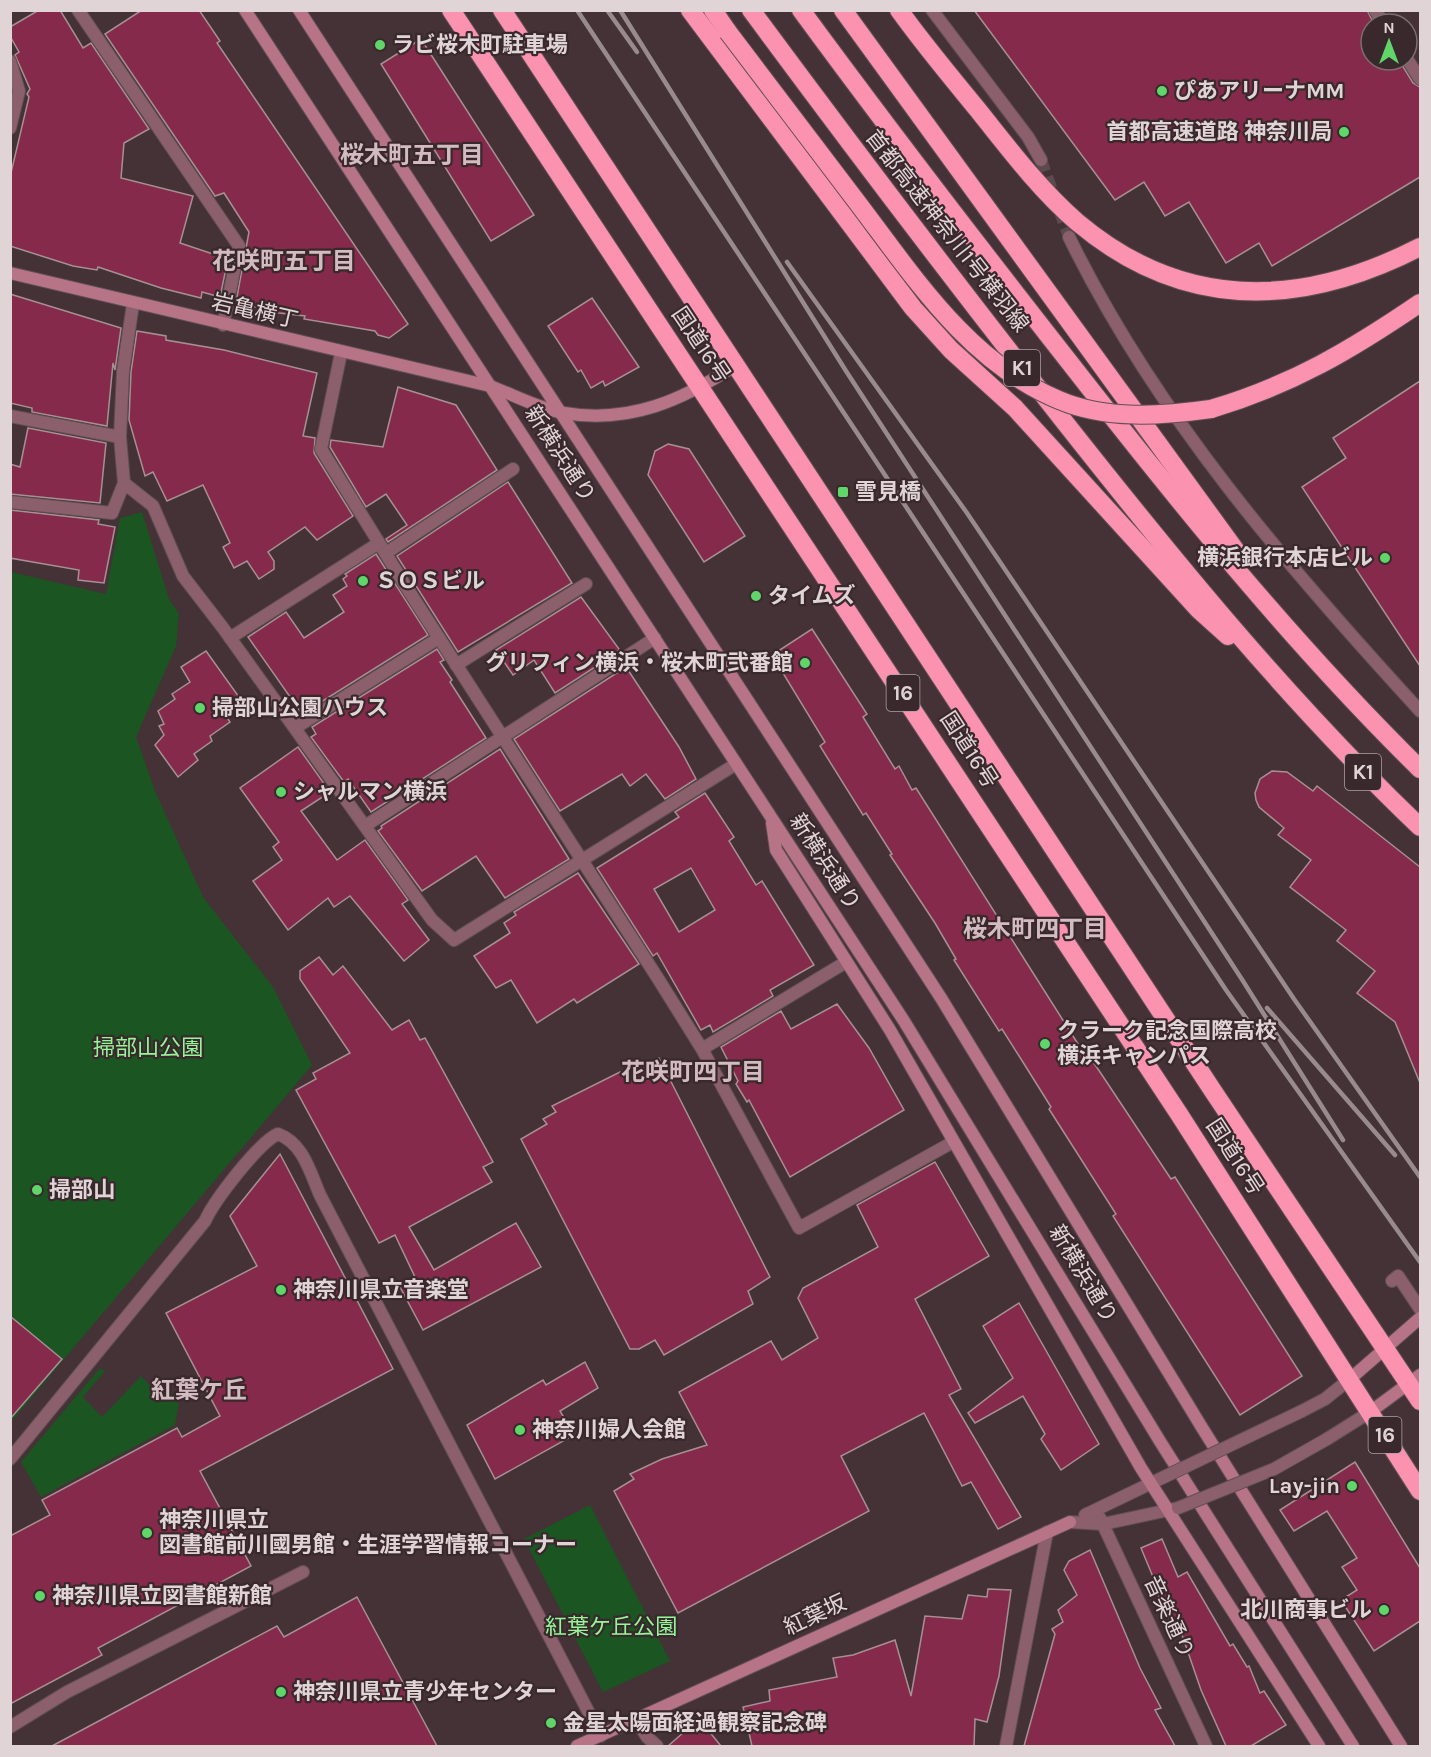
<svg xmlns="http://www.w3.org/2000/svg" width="1431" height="1757" font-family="Karla,'Noto Sans JP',sans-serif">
  <rect width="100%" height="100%" fill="#443236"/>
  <g fill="#1b5522">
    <polygon points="142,512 169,599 179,614 176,646 136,737 155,791 203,897 273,987 312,1065 11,1422 11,572 106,594 120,518"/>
    <polygon points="100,1368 105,1371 83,1397 102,1417 141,1376 153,1389 167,1385 179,1403 175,1425 41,1497 21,1462"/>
    <polygon points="590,1505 670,1661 603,1692 524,1539"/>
  </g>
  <g fill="#862a4b" stroke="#a69095" stroke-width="1.5" fill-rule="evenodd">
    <polygon points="39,10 60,10 83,48 91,43 149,129 124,143 121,178 193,196 180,243 228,259 220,297 202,292 201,298 161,288 98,267 97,270 73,266 10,246 10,177 29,97 27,94 30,89 15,55 19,52 10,36 10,27"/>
    <polygon points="142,10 199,10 220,41 217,43 408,324 389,338 378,335 375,331 304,319 305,316 279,313 236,302 249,232 224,193 215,196 105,34"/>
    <polygon points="974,10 1367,10 1374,24 1371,24 1371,60 1399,60 1413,83 1420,87 1420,177 1272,266 1259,243 1226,263 1189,202 1165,216 1144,182 1115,200"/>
    <polygon points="421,39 534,215 491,241 381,64"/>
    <polygon points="10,294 121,328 115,370 113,363 107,426 32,412 32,408 10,403"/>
    <polygon points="592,298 639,367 605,386 603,381 591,388 581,370 578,372 548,326"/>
    <polygon points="137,331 166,336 166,340 224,350 317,373 303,436 315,438 314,453 353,516 317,540 305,527 268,552 274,561 274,569 259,579 247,561 234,568 223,547 230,543 203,485 167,501 153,472 145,476 129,420 131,372"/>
    <polygon points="1420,381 1420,666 1302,487 1346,458 1333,438"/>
    <polygon points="398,387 456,405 497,470 388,542 386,539 407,525 386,494 366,507 330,447 331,440 383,447"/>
    <polygon points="28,428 106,443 100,503 10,494 10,464 20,467"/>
    <polygon points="668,444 689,449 745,536 704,562 648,475 655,451"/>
    <polygon points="508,482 572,583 458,652 397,556"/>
    <polygon points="10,510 99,520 98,524 115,527 104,583 78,580 79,570 10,558"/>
    <polygon points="376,554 428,635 302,714 248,637 286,612 304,638 344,612 333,595 347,586 343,579 347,576 345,574"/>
    <polygon points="581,597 619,649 617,653 555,693 534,660 513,675 496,650"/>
    <polygon points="812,629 867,714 863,717 895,769 899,766 912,790 916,788 1085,1055 1087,1053 1102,1075 1171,1179 1175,1177 1302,1376 1240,1415 1113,1216 1116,1214 1049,1109 1051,1107 1026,1067 1002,1029 999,1031 954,960 956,959 935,923 890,855 892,854 866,813 863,815 820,746 825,742 772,655"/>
    <polygon points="437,649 444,660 440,662 452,680 450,682 486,738 371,812 348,779 344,782 311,737 316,734 312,727"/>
    <polygon points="206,651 244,704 226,716 230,722 210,736 212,741 194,754 198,760 178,777 155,745 164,735 159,726 164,724 158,711 175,699 172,694 190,682 181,667"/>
    <polygon points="626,667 679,747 696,779 665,799 646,774 630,786 622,774 560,811 514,739"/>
    <polygon points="298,747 330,792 301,811 337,860 365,840 408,900 402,904 429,940 404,961 350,896 334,907 328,898 288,930 253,881 282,860 273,847 279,842 240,788"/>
    <polygon points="500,749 569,859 505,898 476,856 422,891 378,831 382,828 381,826"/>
    <polygon points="1272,771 1287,772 1313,791 1317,786 1420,867 1420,1083 1395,1022 1357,993 1375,971 1337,941 1346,930 1290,887 1311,860 1278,835 1284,828 1259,807 1256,800 1255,793 1260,779"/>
    <path d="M705 793 734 837 729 841 756 885 762 881 814 965 770 990 773 996 713 1032 710 1025 701 1030 657 953 653 956 597 868 679 817 675 812ZM691 868 715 910 679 932 654 889Z"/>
    <polygon points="578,873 639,964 577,1003 574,999 537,1023 511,980 496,988 474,956 510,933 504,923 516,915 514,912"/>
    <polygon points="319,957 333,975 343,966 392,1030 409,1020 420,1040 425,1038 493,1162 483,1167 492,1182 409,1227 434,1270 516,1223 541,1267 423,1330 400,1287 415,1277 395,1235 379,1243 296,1090 316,1079 313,1073 350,1053 300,979 300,971"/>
    <polygon points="837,1004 869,1048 904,1110 790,1177 749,1100 747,1102 736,1084 738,1081 721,1047 781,1011 791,1029"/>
    <polygon points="659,1058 770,1277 748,1291 753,1304 664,1355 655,1340 639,1349 630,1349 521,1139 547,1124 543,1119 556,1112 552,1106 620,1072 623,1077"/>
    <polygon points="280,1154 393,1369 200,1471 251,1566 98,1648 102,1655 10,1704 10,1536 50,1515 42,1500 177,1428 182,1437 220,1416 166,1313 257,1266 230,1216"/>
    <polygon points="935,1162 989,1256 915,1299 961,1389 949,1395 1021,1517 998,1529 971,1482 962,1486 924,1413 841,1456 869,1511 678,1613 614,1491 634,1479 630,1474 662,1459 707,1445 679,1392 771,1341 782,1360 818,1338 798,1298 803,1288 878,1247 857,1205"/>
    <polygon points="1019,1303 1099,1444 1061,1470 1041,1439 1045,1434 1023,1396 975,1423 968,1413 1013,1378 983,1326"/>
    <polygon points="10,1316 62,1359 10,1419"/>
    <polygon points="585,1362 598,1388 560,1411 574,1435 495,1479 467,1425 543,1380 546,1385"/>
    <polygon points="1355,1462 1420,1568 1420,1621 1374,1651 1341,1600 1357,1590 1342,1567 1357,1558 1327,1511 1294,1531 1280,1510"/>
    <polygon points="1162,1539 1178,1577 1187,1572 1230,1646 1233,1644 1247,1667 1249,1666 1260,1693 1264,1691 1286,1725 1251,1746 1226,1746 1201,1690 1179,1626 1174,1628 1156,1591 1158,1589 1141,1548"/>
    <polygon points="1090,1550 1140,1668 1161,1708 1155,1710 1175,1746 1024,1746 1055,1634 1052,1629 1063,1622 1058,1610 1077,1595 1064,1570 1069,1561"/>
    <polygon points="988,1589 1011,1590 999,1676 987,1722 975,1719 974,1746 752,1746 743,1707 770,1701 769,1690 837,1677 833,1658 853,1655 895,1640 911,1696 925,1616 962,1619 968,1595 987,1597"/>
    <polygon points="357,1597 437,1746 52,1746 277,1626 284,1637"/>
    <polygon points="699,1719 721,1746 668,1746"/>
  </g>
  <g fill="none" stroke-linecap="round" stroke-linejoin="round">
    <polyline stroke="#5b4a4e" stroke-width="12" stroke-dasharray="12 6" stroke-linecap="butt" points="1041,160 1069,237"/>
    <defs>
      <g id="street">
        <polyline points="78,10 239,246 223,325"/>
        <polyline points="932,10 1028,137 1041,160"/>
        <polyline points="1375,10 1384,24"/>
        <polyline points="1407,59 1420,79"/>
        <polyline points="10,61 19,91 10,128"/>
        <path d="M1069 237C1156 415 1287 566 1420 711"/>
        <polyline points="341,353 321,449 405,585 657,977 702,1049 799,1228 953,1142"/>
        <polyline points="10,416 120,437"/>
        <polyline points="124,483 153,506 183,576 223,628 432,920 454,940 736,764"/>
        <polyline points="10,502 112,513 124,483 120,437 123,371 133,304"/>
        <polyline points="386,553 513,469"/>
        <polyline points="230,638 379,543"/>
        <polyline points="456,665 586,584"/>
        <polyline points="295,728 439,638"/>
        <polyline points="365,826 655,638"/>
        <polyline points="702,1049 846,962"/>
        <polyline points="1392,1281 1398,1276 1420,1309"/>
        <polyline points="1302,1411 1325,1399 1350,1379"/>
        <polyline points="1327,1439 1370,1412"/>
        <path d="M10 1459 205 1221C214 1201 258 1143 278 1134 303 1143 310 1172 320 1195L601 1736"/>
        <polyline points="1087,1514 1100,1518 1206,1746"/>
        <polyline points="1085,1515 1164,1477"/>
        <polyline points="1070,1522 1103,1524 1178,1508"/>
        <polyline points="636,1720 647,1737 657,1746"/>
        <polyline points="10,1727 67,1692 303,1572"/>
        <polyline points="1006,1746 1047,1532"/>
      </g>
      <g id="secondary">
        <polyline points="245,10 904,1021 1161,1443 1353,1746"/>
        <polyline points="299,10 941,998 1201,1426 1401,1746"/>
        <path d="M10 273 490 386C514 395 540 409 564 413 630 424 683 400 736 365"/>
        <polyline points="772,823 776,850 890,1030 1141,1468 1319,1746"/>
        <polyline points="1350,1379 1420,1318"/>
        <polyline points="1370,1412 1420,1375"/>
        <polyline points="577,1746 1070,1522"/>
      </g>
      <g id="highway">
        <polyline points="451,10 1179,1114 1420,1491"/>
        <polyline points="502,10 1213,1091 1420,1401"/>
        <polyline points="690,10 913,308 951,350 1015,408 1198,609 1228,636"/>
        <polyline points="713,10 728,32"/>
        <path d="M751 10C853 148 957 285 1063 420 1175 562 1289 702 1420 827"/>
        <path d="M801 10C889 130 979 247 1070 363 1180 504 1293 644 1420 769"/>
        <polyline points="843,10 1239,555"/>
        <path d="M899 10C924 45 951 77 978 110 1009 149 1040 190 1077 222 1184 312 1301 308 1420 247"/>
        <path d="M1211 409C1292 385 1351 350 1420 303"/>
      </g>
    </defs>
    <use href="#street" stroke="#604f53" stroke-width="14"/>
    <use href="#secondary" stroke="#604f53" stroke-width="14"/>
    <use href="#highway" stroke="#604f53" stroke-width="20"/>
    <use href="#street" stroke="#8b5f6b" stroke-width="12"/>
    <use href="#secondary" stroke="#b87487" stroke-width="12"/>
    <use href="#highway" stroke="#fa92b0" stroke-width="18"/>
    <g stroke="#988a8d" stroke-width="4.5">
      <polyline points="577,10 1226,990 1420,1262"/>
      <polyline points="607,10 637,52"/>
      <polyline points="620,10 846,371 1243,981 1343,1140"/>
      <polyline points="787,262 967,513 1294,999 1420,1177"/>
      <polyline points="1267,1008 1395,1155"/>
    </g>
    <defs>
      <g id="street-bridge">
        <polyline points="1164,1477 1302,1411"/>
        <polyline points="1178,1508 1274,1469 1327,1439"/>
      </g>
      <path id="highway-bridge" d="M728 32C771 89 814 146 857 202 914 277 969 363 1059 400 1106 420 1161 416 1211 409"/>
    </defs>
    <use href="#street-bridge" stroke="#604f53" stroke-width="14" stroke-linecap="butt"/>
    <use href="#highway-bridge" stroke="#604f53" stroke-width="20" stroke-linecap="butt"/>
    <use href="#street-bridge" stroke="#8b5f6b" stroke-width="12"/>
    <use href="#highway-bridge" stroke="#fa92b0" stroke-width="18"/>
  </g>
  <g fill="#60d56a" stroke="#39282c" stroke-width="2">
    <circle cx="380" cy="45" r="6"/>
    <circle cx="1162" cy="91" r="6"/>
    <circle cx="1344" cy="132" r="6"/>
    <rect x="837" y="486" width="12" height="12" rx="3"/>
    <circle cx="1385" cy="558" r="6"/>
    <circle cx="363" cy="581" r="6"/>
    <circle cx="756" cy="596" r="6"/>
    <circle cx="805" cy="663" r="6"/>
    <circle cx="200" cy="708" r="6"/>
    <circle cx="281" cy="792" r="6"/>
    <circle cx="1045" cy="1044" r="6"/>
    <circle cx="37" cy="1190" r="6"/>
    <circle cx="281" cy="1290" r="6"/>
    <circle cx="520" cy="1430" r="6"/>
    <circle cx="1352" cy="1486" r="6"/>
    <circle cx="147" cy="1533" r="6"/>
    <circle cx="40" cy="1596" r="6"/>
    <circle cx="1384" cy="1610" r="6"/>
    <circle cx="281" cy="1692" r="6"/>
    <circle cx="551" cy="1723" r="6"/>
  </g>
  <g text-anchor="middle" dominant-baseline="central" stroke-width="4.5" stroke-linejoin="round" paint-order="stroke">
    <g fill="#39282c" stroke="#aea0a4" stroke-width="1.5">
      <rect x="1004" y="350" width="36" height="36" rx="4.5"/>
      <rect x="886.5" y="675" width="33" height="36" rx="4.5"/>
      <rect x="1345" y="754" width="36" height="36" rx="4.5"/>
      <rect x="1368.5" y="1417" width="33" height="36" rx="4.5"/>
    </g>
    <g font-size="21" font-weight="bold" fill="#e0d4d7">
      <text x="1022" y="368">K1</text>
      <text x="903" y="693">16</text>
      <text x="1363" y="772">K1</text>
      <text x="1385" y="1435">16</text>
    </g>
    <g font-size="22" font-weight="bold" fill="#e0d4d7" stroke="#39282c" text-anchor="start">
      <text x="392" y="45">ラビ桜木町駐車場</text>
      <text x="1174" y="91">ぴあアリーナMM</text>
      <text x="1332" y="132" text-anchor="end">首都高速道路 神奈川局</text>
      <text x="855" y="492">雪見橋</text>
      <text x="1373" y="558" text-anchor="end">横浜銀行本店ビル</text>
      <text x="375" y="581">ＳＯＳビル</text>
      <text x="768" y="596">タイムズ</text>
      <text x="793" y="663" text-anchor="end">グリフィン横浜・桜木町弐番館</text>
      <text x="212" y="708">掃部山公園ハウス</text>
      <text x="293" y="792">シャルマン横浜</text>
      <text x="1057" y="1031">クラーク記念国際高校<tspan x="1057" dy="25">横浜キャンパス</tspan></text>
      <text x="49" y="1190">掃部山</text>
      <text x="293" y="1290">神奈川県立音楽堂</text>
      <text x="532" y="1430">神奈川婦人会館</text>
      <text x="1340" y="1486" text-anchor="end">Lay-jin</text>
      <text x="159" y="1520">神奈川県立<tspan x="159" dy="25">図書館前川國男館・生涯学習情報コーナー</tspan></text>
      <text x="52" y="1596">神奈川県立図書館新館</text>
      <text x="1372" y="1610" text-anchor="end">北川商事ビル</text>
      <text x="293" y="1692">神奈川県立青少年センター</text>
      <text x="563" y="1723">金星太陽面経過観察記念碑</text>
    </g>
    <g font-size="22" fill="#e0d4d7" stroke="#39282c">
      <text transform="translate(947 231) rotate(52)">首都高速神奈川1号横羽線</text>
      <text transform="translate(255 311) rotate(13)">岩亀横丁</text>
      <text transform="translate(701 345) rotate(56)">国道16号</text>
      <text transform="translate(560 454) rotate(57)">新横浜通り</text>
      <text transform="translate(969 750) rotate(57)">国道16号</text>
      <text transform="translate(825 862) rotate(57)">新横浜通り</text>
      <text transform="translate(1235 1157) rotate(57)">国道16号</text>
      <text transform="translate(1083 1274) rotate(59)">新横浜通り</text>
      <text transform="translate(815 1615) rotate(-25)">紅葉坂</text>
      <text transform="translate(1169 1617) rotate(65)">音楽通り</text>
    </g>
    <g font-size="22" fill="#93f798" stroke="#39282c">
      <text x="148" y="1048">掃部山公園</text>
      <text x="611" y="1627">紅葉ケ丘公園</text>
    </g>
    <g font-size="24" font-weight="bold" fill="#d3bcc1" stroke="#39282c">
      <text x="412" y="155">桜木町五丁目</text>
      <text x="284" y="261">花咲町五丁目</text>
      <text x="1035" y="929">桜木町四丁目</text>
      <text x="693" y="1072">花咲町四丁目</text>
      <text x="199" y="1390">紅葉ケ丘</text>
    </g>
  </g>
  <rect width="1431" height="1757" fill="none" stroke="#e0d4d7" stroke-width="24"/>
  <g transform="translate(1389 42)"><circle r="28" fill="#39282c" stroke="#7c6d70" stroke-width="1.5"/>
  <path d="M0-4.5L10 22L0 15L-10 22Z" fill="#60d56a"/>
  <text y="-9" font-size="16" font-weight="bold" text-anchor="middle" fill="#e0d4d7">N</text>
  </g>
</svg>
